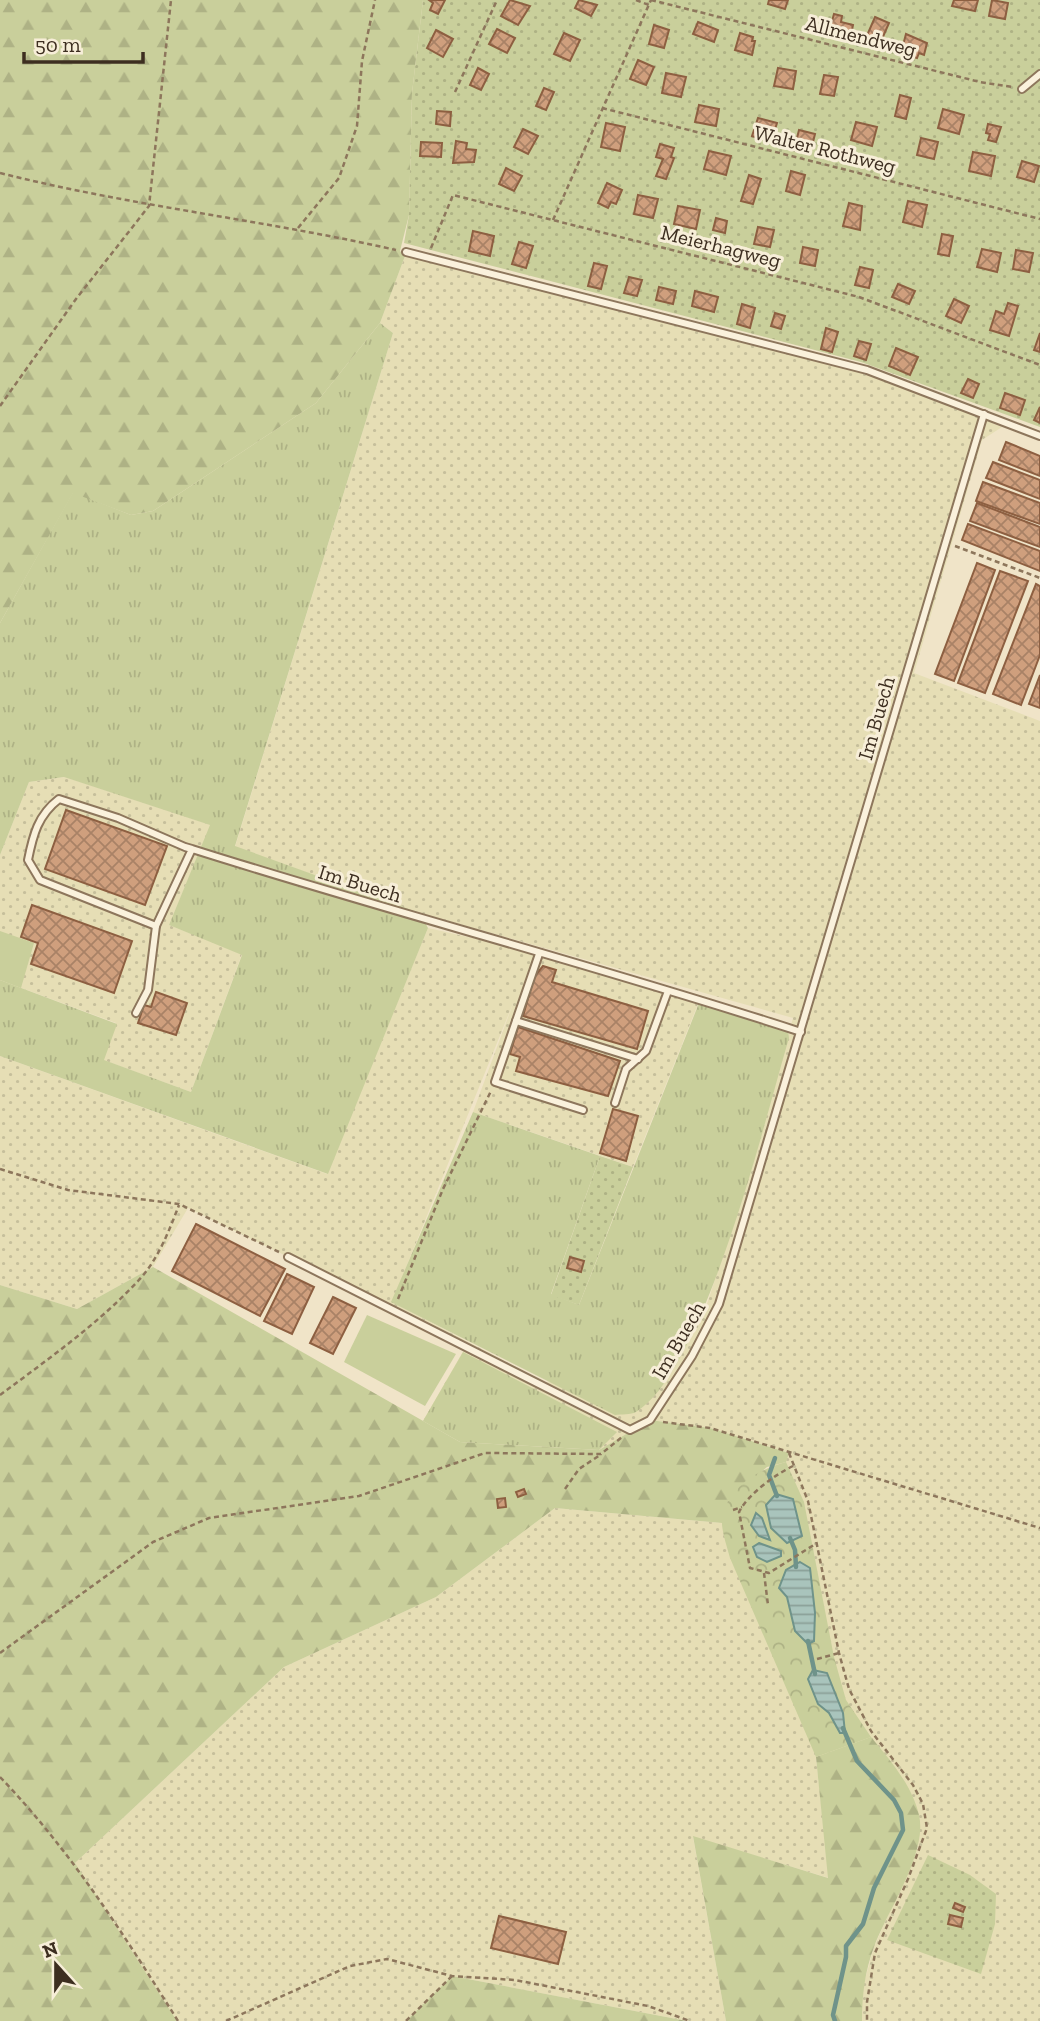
<svg xmlns="http://www.w3.org/2000/svg" width="1040" height="2021" font-family="'Zilla Slab',serif">
  <defs>
    <pattern id="farmland-dots" width="8" height="8" patternUnits="userSpaceOnUse" patternTransform="scale(1.75)"><rect width="8" height="8" fill="#e6deb5"/><path d="M2 2h.1M6 6h.1" fill="none" stroke="#c6bf9b" stroke-width="1.8" stroke-linecap="round"/></pattern>
    <pattern id="grass-tufts" width="24" height="20" patternUnits="userSpaceOnUse" patternTransform="scale(1.75)"><rect width="24" height="20" fill="#c9cf9b"/><path d="M3 7l-1-3M5 7V3M7 7l1-3M15 17l-1-3M17 17v-4M19 17l1-3" fill="none" stroke="#aeb285"/></pattern>
    <pattern id="forest-firs" width="22" height="20" patternUnits="userSpaceOnUse" patternTransform="scale(1.75)"><rect width="22" height="20" fill="#c9cf9b"/><path d="M5 1l3.5 6h-7zM16 11l3.5 6h-7z" fill="#aeb285"/></pattern>
    <pattern id="park-crowns" width="20" height="18" patternUnits="userSpaceOnUse" patternTransform="scale(1.75)"><rect width="20" height="18" fill="#c9cf9b"/><path d="M2 6a3 3 0 1 1 6 0M12 15a3 3 0 1 1 6 0" fill="none" stroke="#aeb285"/></pattern>
    <pattern id="garden-dots" width="8" height="8" patternUnits="userSpaceOnUse" patternTransform="scale(1.75)"><rect width="8" height="8" fill="#c9cf9b"/><path d="M2 2h.1M6 6h.1" fill="none" stroke="#aeb285" stroke-width="1.8" stroke-linecap="round"/></pattern>
    <pattern id="water-rules" width="6" height="5" patternUnits="userSpaceOnUse" patternTransform="scale(1.75)"><rect width="6" height="5" fill="#a9c4bc"/><path d="M0 2.5h6" fill="none" stroke="#8ba098"/></pattern>
    <pattern id="building-cross-hatch" width="8" height="8" patternUnits="userSpaceOnUse" patternTransform="scale(1.75)"><rect width="8" height="8" fill="#cf9f7d"/><path d="M0 0l8 8M0 8l8-8" fill="none" stroke="#a98266"/></pattern>
  </defs>
  <rect width="100%" height="100%" fill="#f0e4c8"/>
  <g fill="url(#farmland-dots)">
    <polygon points="405,256 867,370 1002,427 982,440 914,673 1040,721 1040,2021 862,2021 862,1990 874,1947 918,1847 816,1758 829,1878 693,1837 726,2021 687,2021 452,1976 406,2021 177,2021 75,1863 284,1667 436,1597 555,1508 721,1523 728,1501 789,1453 710,1428 650,1420 599,1450 423,1421 465,1348 395,1309 188,1208 153,1267 77,1309 0,1285 0,1056 327,1174 428,928 534,952 700,999 633,1167 473,1112 514,1001 392,1302 545,1382 671,1372 704,1313 733,1225 793,1018 420,913 235,847 393,333 380,323"/>
    <polygon points="65,777 211,825 169,925 242,954 191,1092 103,1060 116,1023 0,980 0,855 29,782"/>
  </g>
  <g fill="url(#grass-tufts)">
    <polygon points="380,323 393,333 235,846 420,913 428,928 328,1174 0,1056 0,980 117,1024 104,1060 191,1092 242,955 169,925 210,825 64,777 29,782 0,855 0,623 73,492 131,515 153,511 316,403"/>
    <path d="M699 1003 788 1031 789 1038C765 1119 705 1370 636 1412 631 1415 621 1414 615 1415L391 1302 473 1112 600 1156 551 1294 579 1305Z"/>
    <polygon points="463,1352 617,1432 599,1450 460,1442 423,1421"/>
  </g>
  <g fill="url(#forest-firs)">
    <polygon points="0,0 423,0 412,93 409,215 400,251 405,256 380,323 316,403 153,511 131,515 73,493 0,623"/>
    <polygon points="153,1267 460,1442 599,1450 650,1420 710,1428 789,1453 786,1462 767,1467 728,1501 722,1523 555,1508 436,1597 284,1667 75,1863 177,2021 0,2021 0,1285 77,1309"/>
    <path d="M871 1737C890 1760 912 1785 919 1815 928 1853 887 1911 874 1947 865 1971 862 1995 862 2021H726L693 1836 828 1878 816 1757Z"/>
    <polygon points="452,1976 687,2021 406,2021"/>
  </g>
  <path fill="url(#park-crowns)" d="M786 1462 804 1502 834 1657 846 1700 871 1737 816 1757 730 1558C727 1547 723 1535 722 1525 721 1491 758 1469 786 1462Z"/>
  <g fill="url(#garden-dots)">
    <polygon points="423,0 1040,0 1040,427 861,362 404,243 409,215 412,93"/>
    <polygon points="600,1156 633,1167 579,1305 551,1295"/>
    <polygon points="928,1855 970,1875 996,1894 995,1924 981,1974 887,1940"/>
  </g>
  <g fill="#c9cf9b">
    <polygon points="0,931 34,943 21,988 0,980"/>
    <polygon points="367,1315 456,1354 425,1406 344,1362"/>
  </g>
  <g fill="url(#water-rules)" stroke="#6f938a" stroke-width="2">
    <polygon points="776,1494 793,1499 802,1536 787,1543 771,1528 766,1505"/>
    <polygon points="756,1513 762,1518 770,1540 759,1536 751,1525"/>
    <polygon points="759,1543 781,1551 781,1556 767,1562 757,1557 753,1547"/>
    <polygon points="800,1562 810,1568 815,1613 814,1641 808,1644 795,1631 787,1597 779,1588 786,1570"/>
    <polygon points="813,1670 827,1673 843,1713 845,1733 840,1733 829,1713 818,1704 808,1679"/>
  </g>
  <g fill="none" stroke-linecap="round" stroke-linejoin="round">
    <g stroke="#6f938a" stroke-width="4.5">
      <polyline points="775,1458 769,1475 777,1496"/>
      <polyline points="790,1538 795,1550 796,1567"/>
      <polyline points="808,1641 815,1674"/>
      <polyline points="835,2021 833,2015 846,1957 846,1946 863,1924 874,1888 903,1830 901,1813 894,1800 857,1761 843,1728"/>
    </g>
  </g>
  <g fill="url(#building-cross-hatch)" stroke="#8d5f41" stroke-width="2">
    <polygon points="445,0 438,14 430,10 433,3 429,0"/>
    <polygon points="510,0 530,6 518,25 501,16"/>
    <polygon points="579,0 597,5 591,16 575,8"/>
    <polygon points="769,0 788,0 785,9 768,4"/>
    <polygon points="954,0 978,0 975,11 952,6"/>
    <polygon points="992,0 1008,3 1005,19 989,16"/>
    <polygon points="834,14 842,16 841,22 853,25 851,35 822,29 824,19 832,21"/>
    <polygon points="875,17 889,23 879,46 865,40"/>
    <polygon points="698,22 718,30 714,42 693,34"/>
    <polygon points="654,25 669,30 664,48 649,44"/>
    <polygon points="497,29 515,38 507,53 489,44"/>
    <polygon points="436,30 453,39 443,57 427,48"/>
    <polygon points="564,33 580,40 570,61 554,54"/>
    <polygon points="740,33 753,37 752,41 755,41 752,55 735,50"/>
    <polygon points="906,34 927,43 924,55 919,53 917,58 901,53"/>
    <polygon points="638,60 654,67 646,85 630,79"/>
    <polygon points="478,68 489,74 481,90 470,85"/>
    <polygon points="778,68 796,71 793,89 774,86"/>
    <polygon points="666,73 686,77 681,97 662,93"/>
    <polygon points="824,75 838,77 834,96 820,94"/>
    <polygon points="544,88 554,92 546,110 536,106"/>
    <polygon points="900,95 911,98 906,119 895,116"/>
    <polygon points="699,105 719,109 716,126 695,122"/>
    <polygon points="943,109 964,115 959,134 938,128"/>
    <polygon points="437,111 451,112 450,126 436,124"/>
    <polygon points="758,118 777,123 771,142 752,136"/>
    <polygon points="856,122 877,127 872,146 851,140"/>
    <polygon points="606,123 625,127 620,151 601,147"/>
    <polygon points="988,124 1001,127 996,142 988,140 990,134 986,133"/>
    <polygon points="523,129 538,136 528,154 514,147"/>
    <polygon points="799,130 815,134 810,154 794,150"/>
    <polygon points="921,138 938,142 934,159 917,155"/>
    <polygon points="456,141 467,143 466,149 476,150 474,162 453,163"/>
    <polygon points="421,142 442,143 441,157 420,156"/>
    <polygon points="660,144 674,148 671,157 674,158 666,179 656,176 663,159 656,157"/>
    <polygon points="709,151 731,156 726,175 704,169"/>
    <polygon points="973,152 995,156 991,176 969,171"/>
    <polygon points="1022,161 1039,166 1034,182 1017,177"/>
    <polygon points="506,168 522,176 514,191 499,184"/>
    <polygon points="791,171 805,175 800,195 786,191"/>
    <polygon points="749,175 761,179 753,204 741,201"/>
    <polygon points="607,183 622,190 616,204 611,202 608,208 598,203"/>
    <polygon points="638,195 658,199 653,218 634,214"/>
    <polygon points="908,201 927,205 922,227 903,222"/>
    <polygon points="849,203 862,206 860,230 843,226"/>
    <polygon points="678,206 700,210 696,229 674,224"/>
    <polygon points="716,218 727,221 725,233 713,230"/>
    <polygon points="758,227 774,230 770,247 754,244"/>
    <polygon points="473,231 494,236 490,256 469,251"/>
    <polygon points="942,234 953,236 949,256 938,254"/>
    <polygon points="519,242 533,246 526,268 512,264"/>
    <polygon points="803,247 818,250 815,266 800,263"/>
    <polygon points="982,249 1001,253 997,272 977,267"/>
    <polygon points="1016,250 1033,253 1029,272 1013,269"/>
    <polygon points="594,263 607,266 601,289 588,286"/>
    <polygon points="860,267 873,270 869,288 855,285"/>
    <polygon points="629,277 642,280 637,296 624,293"/>
    <polygon points="898,284 915,291 909,304 892,297"/>
    <polygon points="659,287 676,291 673,304 656,300"/>
    <polygon points="695,291 718,297 714,312 692,306"/>
    <polygon points="954,299 969,306 961,323 946,316"/>
    <polygon points="1008,303 1018,306 1009,336 990,330 996,311 1004,314"/>
    <polygon points="742,304 755,308 750,328 737,324"/>
    <polygon points="775,313 785,316 781,329 771,326"/>
    <polygon points="826,328 838,332 832,352 821,349"/>
    <polygon points="1040,333 1040,352 1034,350"/>
    <polygon points="859,341 871,344 866,360 854,356"/>
    <polygon points="896,348 918,357 910,375 889,366"/>
    <polygon points="968,379 979,384 973,398 961,393"/>
    <polygon points="1005,393 1025,400 1020,415 1000,408"/>
    <polygon points="1040,407 1040,423 1034,420"/>
    <polygon points="1006,442 1040,456 1040,476 999,460"/>
    <polygon points="993,462 1040,480 1040,499 986,478"/>
    <polygon points="983,482 1040,503 1040,524 976,501"/>
    <polygon points="977,503 1040,527 1040,547 970,521"/>
    <polygon points="968,524 1040,551 1040,571 962,540"/>
    <polygon points="977,563 995,570 954,681 935,674"/>
    <polygon points="1000,571 1028,581 985,693 958,683"/>
    <polygon points="1036,584 1040,586 1040,655 1021,705 993,694"/>
    <polygon points="1040,675 1040,708 1029,704"/>
    <polygon points="66,810 167,846 145,905 45,869"/>
    <polygon points="32,905 132,941 114,993 31,964 38,943 21,937"/>
    <polygon points="543,966 556,970 552,982 648,1011 637,1049 523,1016 534,977"/>
    <polygon points="156,992 187,1003 176,1035 138,1023 144,1005 151,1007"/>
    <polygon points="518,1027 620,1061 608,1096 516,1071 520,1057 510,1054"/>
    <polygon points="613,1109 638,1116 626,1161 600,1153"/>
    <polygon points="196,1224 285,1269 260,1316 172,1271"/>
    <polygon points="570,1257 584,1261 581,1272 567,1268"/>
    <polygon points="287,1274 314,1287 292,1334 264,1321"/>
    <polygon points="333,1297 356,1308 333,1354 310,1343"/>
    <polygon points="524,1489 526,1494 518,1497 516,1492"/>
    <polygon points="505,1498 506,1507 498,1508 497,1499"/>
    <polygon points="955,1903 965,1907 963,1912 953,1908"/>
    <polygon points="950,1915 963,1918 961,1927 948,1924"/>
    <polygon points="499,1916 566,1932 558,1964 491,1948"/>
  </g>
  <g fill="none" stroke-linecap="round" stroke-linejoin="round">
    <defs>
      <g id="service">
        <polyline points="1022,89 1040,74"/>
        <polyline points="406,252 867,370 1040,436"/>
        <path d="M192 849 156 926 40 880 28 860C33 835 38 815 59 799L118 818 185 847 192 849C394 913 599 966 801 1032"/>
        <polyline points="539,954 495,1082 583,1110"/>
        <polyline points="136,1013 148,990 156,926"/>
        <polyline points="516,1021 638,1059"/>
        <polyline points="615,1103 626,1069 646,1051 668,991"/>
        <polyline points="288,1257 630,1430 650,1420 692,1356 719,1304 984,414"/>
      </g>
    </defs>
    <use href="#service" stroke="#8d765c" stroke-width="10"/>
    <g stroke="#8d765c" stroke-width="2.5" stroke-dasharray="5 3.5" stroke-linecap="butt">
      <polyline points="636,0 649,5"/>
      <polyline points="651,0 980,82 1012,87"/>
      <polyline points="455,92 497,0"/>
      <polyline points="602,108 1040,219"/>
      <path d="M0 173C131 206 264 220 396 250"/>
      <polyline points="553,220 651,0"/>
      <polyline points="298,228 339,178 357,126 362,61 375,0"/>
      <polyline points="431,248 453,195 859,297 1040,365"/>
      <polyline points="0,406 76,299 149,206 171,0"/>
      <polyline points="955,546 1040,578"/>
      <polyline points="0,1169 68,1190 179,1204 279,1252"/>
      <polyline points="398,1299 443,1189 491,1091"/>
      <path d="M0 1395C47 1360 98 1324 138 1281 158 1260 169 1231 179 1205"/>
      <polyline points="663,1422 710,1428 1040,1528"/>
      <polyline points="789,1453 808,1501 839,1653 849,1689 871,1731 913,1785 923,1804 927,1828 908,1879 875,1953 867,2002 867,2021"/>
      <path d="M793 1466C775 1475 749 1493 739 1512L750 1568 769 1573 817 1543"/>
      <polyline points="565,1489 579,1469 600,1455"/>
      <polyline points="733,1510 742,1507"/>
      <polyline points="764,1573 768,1605"/>
      <polyline points="0,1653 153,1542 209,1518 359,1496 485,1453 601,1454 622,1437"/>
      <polyline points="817,1659 839,1653"/>
      <path d="M0 1777C71 1851 124 1935 178 2021"/>
      <polyline points="226,2021 350,1966 387,1959 452,1976 515,1980 648,2006 690,2021"/>
      <polyline points="406,2021 452,1976"/>
    </g>
    <use href="#service" stroke="#faf1dc" stroke-width="6"/>
  </g>
  <g text-anchor="middle" dominant-baseline="central" stroke-width="6" stroke-linejoin="round" paint-order="stroke">
    <g font-size="21" fill="#3d2e20" stroke="#f7eed8">
      <text transform="translate(861 36) rotate(14)">Allmendweg</text>
      <text transform="translate(825 149) rotate(14)">Walter Rothweg</text>
      <text transform="translate(721 246) rotate(14)">Meierhagweg</text>
      <text transform="translate(876 718) rotate(-74)">Im Buech</text>
      <text transform="translate(360 883) rotate(17)">Im Buech</text>
      <text transform="translate(678 1340) rotate(-60)">Im Buech</text>
    </g>
  </g>
  <g transform="translate(56 1965) rotate(339)" stroke="#f7eed8" stroke-width="5" paint-order="stroke">
  <path d="M0-5L12 26L0 18L-12 26Z" fill="#3d2e20"/>
  <text y="-10" font-size="19" font-weight="bold" text-anchor="middle" fill="#3d2e20">N</text>
  </g>
  <path d="M24 52v10h119v-10" fill="none" stroke="#3d2e20" stroke-width="3.5"/>
  <text x="35" y="52" font-size="21" fill="#3d2e20" stroke="#f7eed8" stroke-width="5" paint-order="stroke">50 m</text>
</svg>
